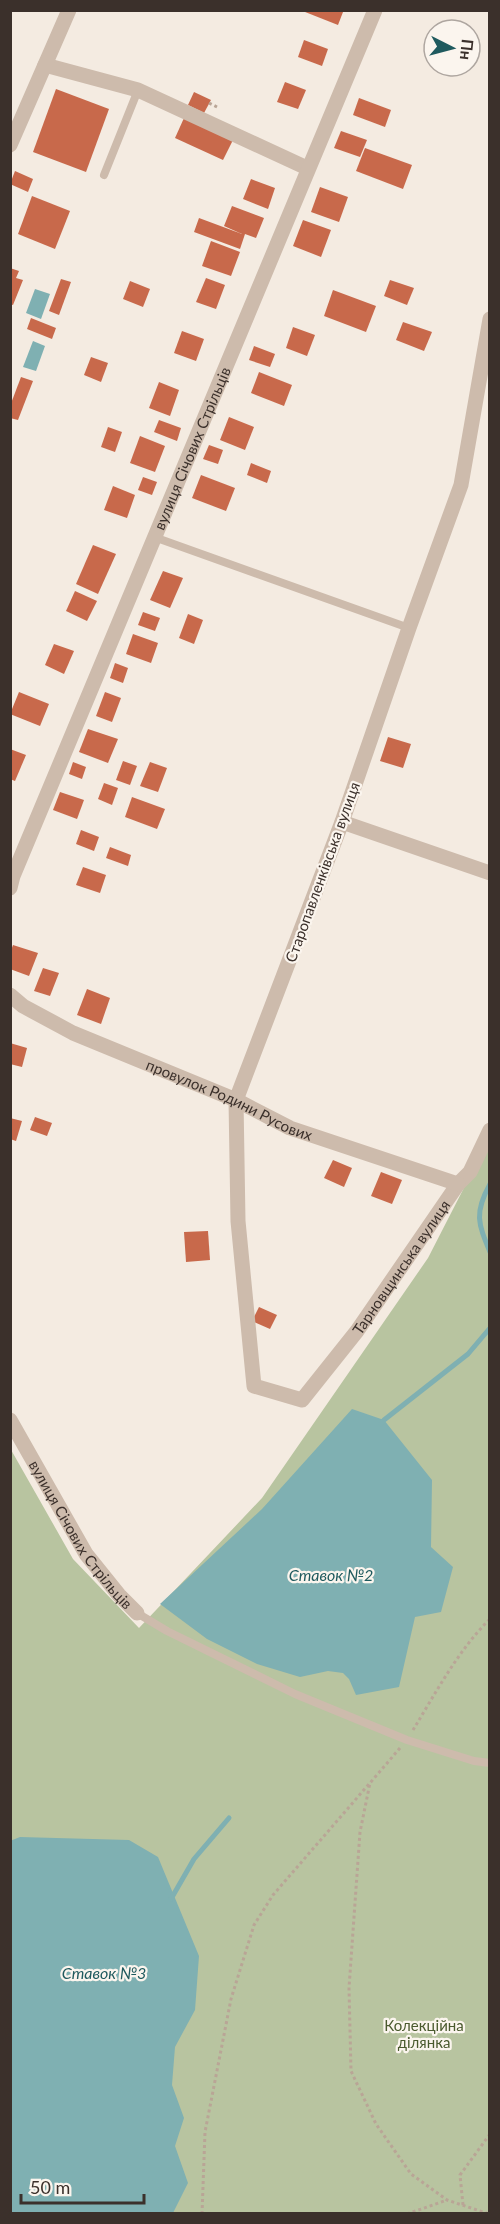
<svg xmlns="http://www.w3.org/2000/svg" width="500" height="2224" font-family="Lato,sans-serif">
  <rect width="100%" height="100%" fill="#f4ebe1"/>
  <polygon fill="#b8c4a0" points="489,1139 489,2213 11,2213 10,1448 73,1559 139,1628 262,1498 428,1258"/>
  <g fill="#7fb0b2">
    <polygon points="35,289 50,294 41,319 26,313"/>
    <polygon points="33,341 45,346 36,371 23,367"/>
    <polygon points="352,1409 384,1420 432,1480 431,1547 453,1567 441,1612 415,1617 399,1687 356,1695 349,1679 343,1673 328,1671 300,1677 257,1664 207,1639 160,1604 262,1509"/>
    <polygon points="20,1837 129,1840 158,1857 199,1956 195,2010 175,2047 172,2085 184,2118 175,2146 188,2183 173,2213 11,2213 10,1841"/>
  </g>
  <g fill="none" stroke-linecap="round" stroke-linejoin="round">
    <g stroke="#7fb0b2" stroke-width="5">
      <path d="M490 1184C474 1213 478 1223 490 1252"/>
      <polyline points="381,1424 384,1420 468,1354 490,1328"/>
      <polyline points="171,1899 194,1859 229,1818"/>
    </g>
  </g>
  <g fill="#c8694b">
    <polygon points="300,10 340,10 343,12 338,25"/>
    <polygon points="304,40 328,49 322,66 298,57"/>
    <polygon points="285,82 306,90 298,109 277,102"/>
    <polygon points="56,89 109,109 86,172 33,152"/>
    <polygon points="194,92 211,100 204,113 188,105"/>
    <polygon points="359,98 391,110 385,127 353,115"/>
    <polygon points="184,118 233,140 223,160 175,138"/>
    <polygon points="341,131 367,140 360,157 334,148"/>
    <polygon points="365,148 412,165 403,189 356,171"/>
    <polygon points="15,171 33,179 28,192 10,184"/>
    <polygon points="251,179 275,188 268,209 243,199"/>
    <polygon points="320,187 348,197 339,222 311,212"/>
    <polygon points="32,196 70,211 55,249 18,234"/>
    <polygon points="232,206 264,218 256,238 245,234 240,249 194,232 199,218 242,234 224,226"/>
    <polygon points="303,220 331,230 321,257 293,246"/>
    <polygon points="211,241 240,252 231,276 202,266"/>
    <polygon points="10,268 19,271 16,278 23,280 13,305 10,304"/>
    <polygon points="206,278 225,285 216,309 196,302"/>
    <polygon points="61,279 71,282 59,315 49,311"/>
    <polygon points="390,280 414,288 407,305 384,296"/>
    <polygon points="130,281 150,289 143,307 123,299"/>
    <polygon points="333,290 376,306 366,332 324,316"/>
    <polygon points="31,318 56,328 52,339 27,329"/>
    <polygon points="403,322 432,332 424,351 396,340"/>
    <polygon points="293,327 315,335 307,356 286,348"/>
    <polygon points="182,331 204,339 196,361 174,353"/>
    <polygon points="254,346 275,354 270,367 249,360"/>
    <polygon points="91,357 108,363 101,382 84,375"/>
    <polygon points="259,372 292,385 284,406 251,393"/>
    <polygon points="21,377 33,381 18,420 10,418 10,406"/>
    <polygon points="159,382 179,390 170,416 149,408"/>
    <polygon points="229,417 254,427 245,450 220,440"/>
    <polygon points="159,420 181,428 177,441 154,432"/>
    <polygon points="108,427 122,432 115,452 101,447"/>
    <polygon points="140,436 165,446 155,472 130,463"/>
    <polygon points="209,445 223,450 218,464 203,459"/>
    <polygon points="251,463 271,471 267,483 247,475"/>
    <polygon points="201,475 235,488 226,511 192,498"/>
    <polygon points="143,477 157,482 152,495 138,490"/>
    <polygon points="113,486 135,495 127,518 104,510"/>
    <polygon points="93,545 116,554 98,594 76,584"/>
    <polygon points="163,571 183,578 170,608 150,600"/>
    <polygon points="75,591 97,601 87,621 66,611"/>
    <polygon points="143,612 160,618 155,631 138,625"/>
    <polygon points="188,614 203,620 194,644 179,638"/>
    <polygon points="133,634 158,643 151,663 126,654"/>
    <polygon points="54,644 74,651 64,674 45,665"/>
    <polygon points="115,663 128,668 123,683 110,678"/>
    <polygon points="19,692 49,704 40,726 10,714"/>
    <polygon points="105,692 121,698 112,722 96,716"/>
    <polygon points="88,729 118,739 108,763 79,752"/>
    <polygon points="388,737 411,744 403,768 380,761"/>
    <polygon points="10,749 26,755 15,781 10,779"/>
    <polygon points="123,761 137,766 130,785 116,780"/>
    <polygon points="73,762 86,767 82,779 69,774"/>
    <polygon points="150,762 167,768 158,792 140,786"/>
    <polygon points="104,783 118,788 112,805 98,799"/>
    <polygon points="60,792 84,800 77,819 53,810"/>
    <polygon points="132,797 165,809 157,829 125,817"/>
    <polygon points="81,830 99,837 94,851 76,844"/>
    <polygon points="110,847 131,855 128,866 106,858"/>
    <polygon points="83,867 106,875 100,893 76,885"/>
    <polygon points="13,945 38,953 29,976 10,969 10,953"/>
    <polygon points="43,968 59,973 50,996 34,991"/>
    <polygon points="87,989 110,998 101,1024 77,1015"/>
    <polygon points="10,1043 27,1048 22,1067 10,1064"/>
    <polygon points="35,1117 52,1123 47,1136 30,1130"/>
    <polygon points="10,1118 22,1121 16,1141 10,1139"/>
    <polygon points="333,1160 352,1168 344,1187 324,1178"/>
    <polygon points="381,1172 402,1180 392,1204 371,1196"/>
    <polygon points="208,1231 210,1260 186,1262 184,1232"/>
    <polygon points="259,1307 277,1315 270,1329 252,1321"/>
  </g>
  <g fill="none" stroke-linecap="round" stroke-linejoin="round">
    <g stroke="#b9a596" stroke-width="3" stroke-dasharray="3 3" stroke-linecap="butt">
      <polyline points="209,103 217,107"/>
      <path d="M413 1730C435 1694 459 1649 490 1619"/>
      <polyline points="400,1748 370,1783 360,1832 349,1988 351,2071 376,2124 411,2174 447,2200 489,2214"/>
      <polyline points="463,2205 460,2175 490,2134"/>
      <polyline points="202,2214 205,2132 231,1999 254,1925 273,1895 369,1784"/>
      <polyline points="407,2214 447,2200"/>
    </g>
    <g stroke="#cdbbac" stroke-width="8">
      <polyline points="104,175 138,90"/>
      <polyline points="154,537 409,628"/>
      <polyline points="137,1613 167,1631 295,1694 407,1740 474,1761 490,1763"/>
    </g>
    <g stroke="#cdbbac" stroke-width="15">
      <polyline points="45,65 138,90 307,168"/>
      <polyline points="10,145 69,10"/>
      <path id="s1" d="M490 319 461 485 409 628 342 822 236 1100 238 1221 254 1386 302 1400 357 1331 458 1184 470 1172 490 1130"/>
      <polyline points="342,822 490,873"/>
      <path id="s2" d="M10 888 13 876 375 10"/>
      <path id="s3" d="M10 995 23 1006 73 1033 236 1100 290 1128 458 1184"/>
      <path id="s4" d="M10 1420 86 1554 119 1595 137 1613"/>
    </g>
  </g>
  <g text-anchor="middle" dominant-baseline="central" stroke-width="4.5" stroke-linejoin="round" paint-order="stroke">
    <g font-size="15" fill="#3b302b" stroke="#fbf5ee">
      <text stroke="none"><textPath href="#s2" startOffset="476">вулиця Січових Стрільців</textPath></text>
      <text transform="translate(322 872) rotate(-70)">Старопавленківська вулиця</text>
      <text stroke="none"><textPath href="#s3" startOffset="244">провулок Родини Русових</textPath></text>
      <text stroke="none"><textPath href="#s1" startOffset="1326">Тарновщинська вулиця</textPath></text>
      <text stroke="none"><textPath href="#s4" startOffset="135">вулиця Січових Стрільців</textPath></text>
    </g>
    <g font-size="15" fill="#4a5a2e" stroke="#fbf5ee">
      <text x="424" y="2025">Колекційна<tspan x="424" dy="17">ділянка</tspan></text>
    </g>
    <g font-size="16" font-style="italic" fill="#1f5a5e" stroke="#fbf5ee">
      <text x="331" y="1574">Ставок №2</text>
      <text x="104" y="1972">Ставок №3</text>
    </g>
  </g>
  <rect width="500" height="2224" fill="none" stroke="#3b302b" stroke-width="24"/>
  <g transform="translate(452 48) rotate(96)"><circle r="28" fill="#fbf5ee" stroke="#aea6a0" stroke-width="1.5"/>
  <path d="M0-4.5L10 22L0 15L-10 22Z" fill="#1f5a5e"/>
  <text y="-9" font-size="16" font-weight="bold" text-anchor="middle" fill="#3b302b">Пн</text>
  </g>
  <path d="M21 2194v9h123v-9" fill="none" stroke="#3b302b" stroke-width="3"/>
  <text x="30" y="2194" font-size="18" fill="#3b302b" stroke="#fbf5ee" stroke-width="4.5" paint-order="stroke">50 m</text>
</svg>
